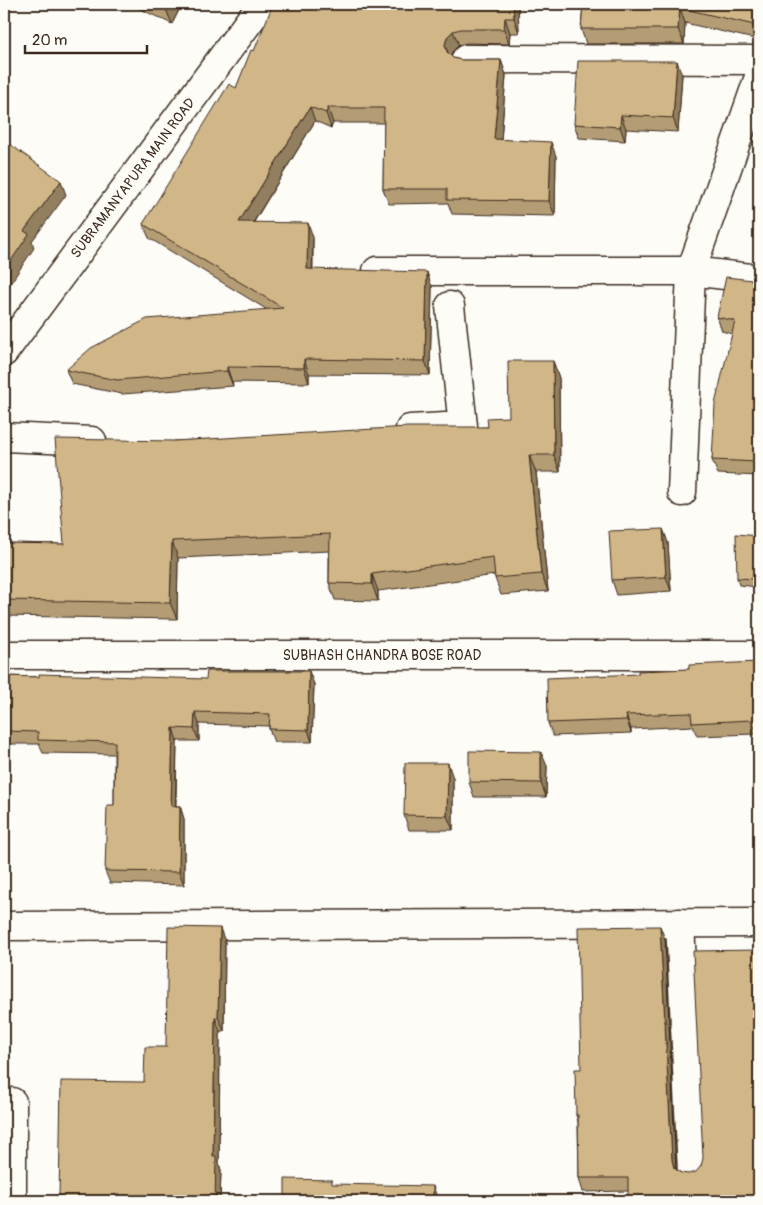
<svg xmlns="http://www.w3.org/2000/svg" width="763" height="1205" font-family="Pangolin,sans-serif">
  <rect width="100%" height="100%" fill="#fdfcf7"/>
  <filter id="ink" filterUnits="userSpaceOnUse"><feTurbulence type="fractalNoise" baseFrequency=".02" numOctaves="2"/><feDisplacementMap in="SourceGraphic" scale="10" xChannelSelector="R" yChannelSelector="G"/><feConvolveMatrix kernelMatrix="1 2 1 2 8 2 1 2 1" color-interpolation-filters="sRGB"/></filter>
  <g filter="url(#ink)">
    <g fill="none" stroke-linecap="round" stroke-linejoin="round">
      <defs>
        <g id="minor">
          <polyline points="466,59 759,60"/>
          <polyline points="377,271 691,271 759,279"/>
          <polyline points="410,429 463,426 450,306"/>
          <polyline points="4,437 92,441"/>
          <polyline points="682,492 691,271 759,77"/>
          <polyline points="680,923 692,1172"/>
          <polyline points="4,926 759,923"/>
          <polyline points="12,1102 12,1201"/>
        </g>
        <polyline id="tertiary" points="4,655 759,655"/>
        <polyline id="secondary" points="4,352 262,4"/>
      </defs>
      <use href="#minor" stroke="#3b2a1e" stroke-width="31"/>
      <use href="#tertiary" stroke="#3b2a1e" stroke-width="31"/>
      <use href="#secondary" stroke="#3b2a1e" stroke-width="31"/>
      <use href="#minor" stroke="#fdfcf7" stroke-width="28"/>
      <use href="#tertiary" stroke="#fdfcf7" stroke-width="28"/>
      <use href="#secondary" stroke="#fdfcf7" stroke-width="28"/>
    </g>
    <g fill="#b49d74" stroke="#3b2a1e">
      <polygon points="130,4 182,4 172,24"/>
      <polygon points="518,4 519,33 510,33 509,44 466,43 459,45 452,52 451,56 453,58 461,60 501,60 506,75 501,140 556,156 555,216 452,214 448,203 389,204 383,189 384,123 333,123 331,128 315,121 254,222 313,237 313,270 432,287 430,375 309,374 309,383 232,382 233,386 122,394 72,384 66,370 266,309 149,238 143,224 236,88 254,51"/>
      <polygon points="583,4 759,4 759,40 685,23 684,44 586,44 581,29"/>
      <polygon points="682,75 678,132 626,129 625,141 579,138 574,124"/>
      <polygon points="759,279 759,476 718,474 712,460 732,334 722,331 717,317 752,280"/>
      <polygon points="553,361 559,378 560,472 536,472 548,591 501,595 495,578 495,575 378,591 378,601 335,600 329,583 329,551 178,558 177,619 4,616 4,543 64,544 174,441 488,427 509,417"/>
      <polygon points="663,529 668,543 671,591 617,595 612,580"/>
      <polygon points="759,536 759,587 739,585 737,578"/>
      <polygon points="759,662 759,740 757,740 755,734 697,736 693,726 631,729 631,733 553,736 548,723 638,674"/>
      <polygon points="4,676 314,684 312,742 274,742 269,729 269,726 199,724 199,741 177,741 176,806 180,806 184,819 184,885 110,883 105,871 114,805 114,754 43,753 39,744 4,744"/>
      <polygon points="547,766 546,797 474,797 469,782"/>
      <polygon points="453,778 453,830 409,830 404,815"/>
      <polygon points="665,939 676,1169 681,1173 759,1201 628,1191 583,1192 579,1178 578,1122 576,1115 581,1069"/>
      <polygon points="225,942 224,1031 220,1031 219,1164 221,1170 220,1201 60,1201 59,1199 144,1082 166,1047"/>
    </g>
    <g fill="#927f5e" stroke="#3b2a1e">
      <polygon points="167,4 182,4 172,24 165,7"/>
      <polygon points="513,4 518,4 519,33 514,18"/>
      <polygon points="680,8 685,23 684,44 678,29"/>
      <polygon points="505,18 510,33 509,44 504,29"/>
      <polygon points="453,31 459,45 452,52 450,59 445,45 447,37"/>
      <polygon points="501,60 506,75 500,154 494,139"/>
      <polygon points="677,61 682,75 678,132 673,118"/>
      <polygon points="310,107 315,121 245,236 239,222"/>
      <polygon points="328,108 333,123 331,128 326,113"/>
      <polygon points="621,115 626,129 625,141 620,127"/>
      <polygon points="551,142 556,156 555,216 549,201"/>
      <polygon points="61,181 66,195 32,241 34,248 6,290 4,284 4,271 24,231"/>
      <polygon points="308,223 313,237 312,284 307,269"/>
      <polygon points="427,272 432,287 430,375 425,361"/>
      <polygon points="304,359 309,374 309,383 304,368"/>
      <polygon points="553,361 559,378 560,472 554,455"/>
      <polygon points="227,367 232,382 233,386 227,371"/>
      <polygon points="759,404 759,430 756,420"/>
      <polygon points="529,455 536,472 548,591 541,574"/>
      <polygon points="663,529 668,543 671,591 666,577"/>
      <polygon points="172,541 178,558 177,619 170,603"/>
      <polygon points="372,574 378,591 378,601 372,584"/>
      <polygon points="309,671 314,684 312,742 308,730"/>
      <polygon points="195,712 199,724 199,741 194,729"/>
      <polygon points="626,715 631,729 631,733 627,720"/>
      <polygon points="173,728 177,741 175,819 171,806"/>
      <polygon points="541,752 547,766 546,797 541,783"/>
      <polygon points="448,763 453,778 453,830 447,816"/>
      <polygon points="180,806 184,819 184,885 179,872"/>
      <polygon points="660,926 665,939 676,1173 672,1160"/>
      <polygon points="220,928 225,942 224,1031 218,1017"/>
      <polygon points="215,1017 220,1031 219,1164 221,1170 220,1201 215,1201 213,1156"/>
      <polygon points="433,1186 437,1197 437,1201 433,1201"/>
    </g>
    <g fill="#d1b687" stroke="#3b2a1e">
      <polygon points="159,4 167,4 165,7"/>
      <polygon points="273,4 513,4 514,18 505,18 504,29 461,29 453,31 447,37 445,45 447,52 453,58 461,60 501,60 494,139 551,142 549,201 447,200 447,189 383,189 384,108 328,108 326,113 310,107 239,222 308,223 307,269 427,272 425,361 304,359 304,368 227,367 227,371 117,380 66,370 91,348 147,319 283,308 143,224 229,84 236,88 251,50 254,51"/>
      <polygon points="583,4 759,4 759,26 680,8 678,29 581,29"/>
      <polygon points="578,61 677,61 673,118 621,115 620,127 574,124"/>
      <polygon points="4,140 61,181 24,231 29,234 4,271"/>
      <polygon points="726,277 752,280 759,279 759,404 756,420 759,420 759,462 712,460 715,404 735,321 717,317"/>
      <polygon points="508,361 553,361 554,455 529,455 541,574 495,578 493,557 372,574 372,584 329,583 330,534 172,541 170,603 4,600 4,543 64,544 55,439 174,441 408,427 488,427 487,418 509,417"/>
      <polygon points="663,529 666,577 612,580 609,531"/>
      <polygon points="736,534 759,536 759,579 737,578"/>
      <polygon points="759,662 759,727 752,727 752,720 692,723 691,713 626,715 627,720 548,723 547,678 638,674 638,671 689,669 689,665"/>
      <polygon points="207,671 309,671 308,730 269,729 270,714 195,712 194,729 173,728 171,806 180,806 179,872 105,871 107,805 114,805 115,742 38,740 38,732 4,731 4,676 39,677 39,674 206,679"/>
      <polygon points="469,751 541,752 541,783 469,782"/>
      <polygon points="405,763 448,763 447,816 404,815"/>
      <polygon points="660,926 672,1160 674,1168 681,1173 688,1174 696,1172 701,1166 703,1158 693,951 759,950 759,1201 628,1201 628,1178 579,1178 578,1115 576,1115 575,1069 581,1069 578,927"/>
      <polygon points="168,927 220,928 218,1017 215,1017 213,1156 216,1156 215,1201 64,1201 64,1199 59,1199 61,1081 144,1082 145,1047 166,1047"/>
      <polygon points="285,1179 332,1180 332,1184 433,1186 433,1201 285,1201"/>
    </g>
  </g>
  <g text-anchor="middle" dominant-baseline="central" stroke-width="4" stroke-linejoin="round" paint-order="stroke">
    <g font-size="14" fill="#3b2a1e" stroke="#fdfcf7">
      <text transform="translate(133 178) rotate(-53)">SUBRAMANYAPURA MAIN ROAD</text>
      <text x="382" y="655">SUBHASH CHANDRA BOSE ROAD</text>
    </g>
  </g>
  <rect width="763" height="1205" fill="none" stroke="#fdfcf7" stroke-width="20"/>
  <rect x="10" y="10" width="743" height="1185" fill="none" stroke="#3b2a1e" stroke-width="2" filter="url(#ink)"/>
  <path d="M25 45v8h122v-8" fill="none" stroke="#3b2a1e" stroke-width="2.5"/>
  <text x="32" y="45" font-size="15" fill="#3b2a1e" stroke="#fdfcf7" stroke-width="4" paint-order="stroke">20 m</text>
</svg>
